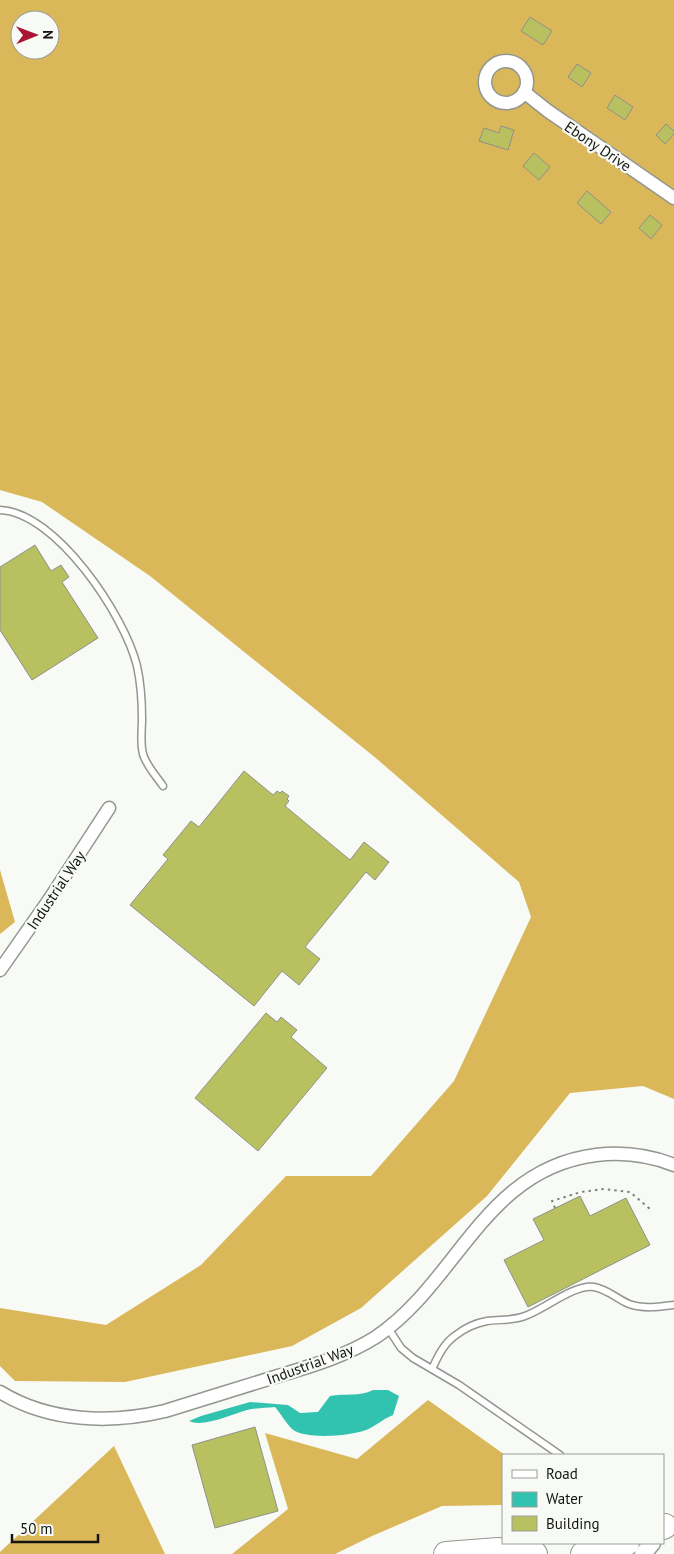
<svg xmlns="http://www.w3.org/2000/svg" width="674" height="1554" font-family="'PT Sans',sans-serif">
  <rect width="100%" height="100%" fill="#f7faf5"/>
  <g fill="#dab759" fill-rule="evenodd">
    <path d="M0 0H674V1099L643 1086 570 1093 487 1196 361 1308 292 1346 125 1382 15 1381 0 1366V1308L106 1325 201 1265 286 1176H371L454 1081 531 917 519 882 377 759 150 576 42 502 0 490ZM20 20H50V50H20Z"/>
    <polygon points="0,870 15,922 0,934"/>
    <polygon points="428,1400 505,1455 503,1455 503,1505 442,1506 372,1536 335,1554 232,1554 288,1509 265,1433 357,1459"/>
    <polygon points="114,1446 165,1554 0,1554 0,1552"/>
  </g>
  <path fill="#32c2b0" d="M373 1390H388L399 1396 393 1415C383 1419 374 1427 366 1430 350 1436 305 1440 292 1429 286 1423 281 1414 275 1407 266 1408 256 1408 247 1410 232 1414 203 1428 189 1421L201 1416 250 1402 288 1405 300 1413 318 1412 330 1396C345 1393 359 1397 373 1390Z"/>
  <g fill="#b9c060" stroke="#90908b">
    <polygon points="530,17 552,31 543,45 521,31"/>
    <polygon points="577,64 591,73 582,87 568,77"/>
    <polygon points="615,95 633,107 625,120 607,108"/>
    <polygon points="666,124 674,131 674,134 665,144 656,135"/>
    <polygon points="501,126 514,130 508,150 479,141 484,128 499,133"/>
    <polygon points="534,153 550,167 539,180 523,166"/>
    <polygon points="587,191 611,212 601,224 577,203"/>
    <polygon points="650,215 662,225 651,239 639,228"/>
    <polygon points="35,545 51,571 61,565 69,577 62,582 98,638 32,680 0,630 0,567"/>
    <polygon points="244,771 273,795 277,791 280,793 282,791 289,796 287,799 289,801 285,806 350,860 364,842 389,862 375,880 366,872 305,947 320,959 299,985 282,971 254,1006 130,905 168,859 163,855 191,821 199,827"/>
    <polygon points="266,1013 277,1022 281,1017 297,1030 291,1037 327,1068 258,1151 195,1098"/>
    <polygon points="580,1196 590,1216 626,1198 650,1245 528,1307 504,1260 544,1240 533,1219"/>
    <polygon points="255,1427 278,1511 215,1528 192,1445"/>
  </g>
  <g fill="none" stroke-linecap="round" stroke-linejoin="round">
    <defs>
      <g id="service">
        <path d="M0 510C56 512 125 616 137 666 141 684 142 702 142 719 142 730 140 743 143 754 146 765 156 776 163 786"/>
        <polyline points="388,1328 401,1348 413,1358 459,1385 560,1455"/>
        <path d="M432 1369C438 1356 444 1343 456 1335 465 1328 476 1323 487 1321 500 1319 512 1321 525 1316 545 1309 574 1284 594 1287 607 1289 617 1299 629 1304 643 1309 659 1307 674 1305"/>
      </g>
      <g id="minor">
        <circle cx="506" cy="82" r="21"/>
        <polyline points="524,92 548,111 674,198"/>
        <polyline points="0,970 49,900 109,808"/>
        <path d="M0 1392C49 1422 110 1424 165 1411 203 1399 240 1388 278 1376 311 1366 346 1356 376 1337 458 1282 484 1169 596 1155 622 1152 649 1155 674 1165"/>
      </g>
      <polyline id="tertiary" points="643,1554 652,1543"/>
      <g id="motorway">
        <polyline points="663,1527 665,1526"/>
        <polyline points="446,1554 498,1550 535,1554"/>
        <polyline points="583,1554 611,1550 627,1543"/>
      </g>
    </defs>
    <use href="#service" stroke="#939691" stroke-width="9"/>
    <use href="#minor" stroke="#939691" stroke-width="15"/>
    <use href="#tertiary" stroke="#939691" stroke-width="19"/>
    <use href="#motorway" stroke="#939691" stroke-width="26"/>
    <polyline stroke="#81837f" stroke-width="2" stroke-dasharray="2.5 4" stroke-linecap="butt" points="555,1208 552,1201 581,1192 604,1189 630,1192 650,1209"/>
    <use href="#service" stroke="#fff" stroke-width="6"/>
    <use href="#minor" stroke="#fff" stroke-width="12"/>
    <use href="#tertiary" stroke="#fff" stroke-width="16"/>
    <use href="#motorway" stroke="#fff" stroke-width="24"/>
  </g>
  <g text-anchor="middle" dominant-baseline="central" stroke-width="4.5" stroke-linejoin="round" paint-order="stroke">
    <g font-size="15" fill="#141513" stroke="#f7faf5">
      <text transform="translate(598 146) rotate(34)">Ebony Drive</text>
      <text transform="translate(56 890) rotate(-56)">Industrial Way</text>
      <text transform="translate(310 1364) rotate(-20)">Industrial Way</text>
    </g>
  </g>
  <rect x="502" y="1454" width="162" height="90" fill="#f7faf5" stroke="#9c9e9b"/>
  <rect x="512" y="1470" width="25" height="8" fill="#ffffff" stroke="#9c9e9b"/>
  <text x="546" y="1479" font-size="15" fill="#141513">Road</text>
  <rect x="512" y="1492" width="25" height="15" fill="#32c2b0" stroke="#9c9e9b"/>
  <text x="546" y="1504" font-size="15" fill="#141513">Water</text>
  <rect x="512" y="1516" width="25" height="15" fill="#b9c060" stroke="#9c9e9b"/>
  <text x="546" y="1529" font-size="15" fill="#141513">Building</text>
  <g transform="translate(35 35) rotate(89)"><circle r="24" fill="#f7faf5" stroke="#9c9e9b"/>
  <path d="M0-4L9 19L0 12L-9 19Z" fill="#ab1534"/>
  <text y="-8" font-size="14" font-weight="bold" text-anchor="middle" fill="#141513">N</text>
  </g>
  <path d="M12 1534v8h86v-8" fill="none" stroke="#141513" stroke-width="2.5"/>
  <text x="20" y="1534" font-size="15" fill="#141513" stroke="#f7faf5" stroke-width="4" paint-order="stroke">50 m</text>
</svg>
